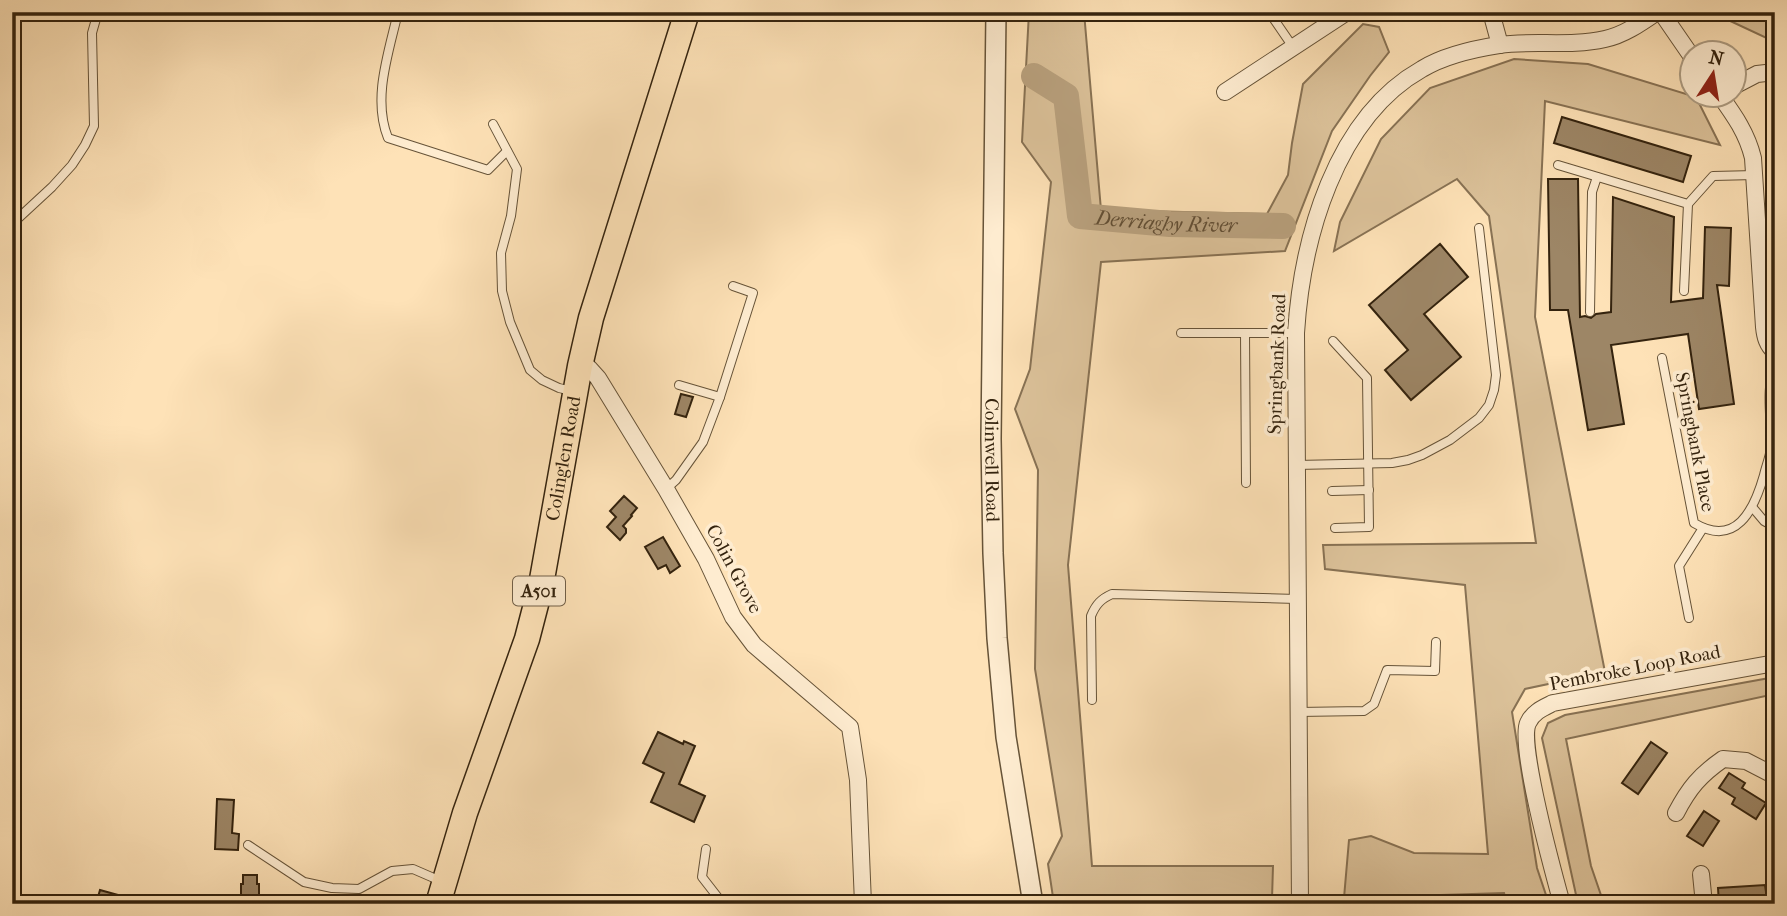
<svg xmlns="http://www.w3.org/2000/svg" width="1787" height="916" font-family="'IM FELL French Canon',serif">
  <rect width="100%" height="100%" fill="#fee2b7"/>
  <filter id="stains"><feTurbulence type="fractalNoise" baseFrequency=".00286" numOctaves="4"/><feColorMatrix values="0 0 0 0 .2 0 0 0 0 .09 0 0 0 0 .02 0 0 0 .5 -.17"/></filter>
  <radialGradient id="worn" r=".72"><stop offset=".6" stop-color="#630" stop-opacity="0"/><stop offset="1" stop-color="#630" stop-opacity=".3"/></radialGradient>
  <g fill="#dcc29a" stroke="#887254" stroke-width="2">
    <polygon points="1029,12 1084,12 1101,210 1267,214 1288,175 1292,143 1303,84 1363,24 1379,27 1389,52 1370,76 1332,131 1285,251 1101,262 1068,565 1092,866 1273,866 1272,899 1120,901 1120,904 1054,904 1048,864 1062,836 1035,669 1038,470 1015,409 1030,369 1051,182 1022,142"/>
    <polygon points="1711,12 1775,12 1775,42"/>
    <polygon points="1514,59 1588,64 1696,97 1720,145 1545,101 1535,317 1605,672 1525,689 1512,712 1537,868 1549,904 1507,904 1504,893 1344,898 1349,840 1371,836 1414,853 1488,854 1465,585 1325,569 1323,545 1536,543 1489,216 1457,179 1334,251 1340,222 1381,139 1430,88"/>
    <polygon points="1775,677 1775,694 1566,739 1591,866 1604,904 1578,904 1542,738 1548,723 1565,715"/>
  </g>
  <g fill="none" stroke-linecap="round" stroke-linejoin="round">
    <path stroke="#b9a17e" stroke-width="26" id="s1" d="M1034 76 1066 96 1080 216 1170 224 1283 226"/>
  </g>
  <g fill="#9d8666" stroke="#34230e" stroke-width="2">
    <polygon points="1562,117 1691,156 1683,182 1554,143"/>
    <polygon points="1548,179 1578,179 1580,317 1585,316 1591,318 1596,314 1611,312 1613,197 1674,217 1671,302 1703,298 1705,227 1731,228 1729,286 1717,285 1734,404 1699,409 1688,334 1611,345 1624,424 1588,430 1568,310 1550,310"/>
    <polygon points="1440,244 1468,277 1424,314 1461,357 1411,400 1385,370 1408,350 1369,305"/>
    <polygon points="681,394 693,397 686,417 675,414"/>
    <polygon points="624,496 637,508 631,515 632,516 623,526 626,529 626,533 620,540 607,527 616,517 610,511"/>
    <polygon points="663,537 680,566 670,573 666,565 658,569 645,547"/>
    <polygon points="658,732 683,744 684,741 695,746 679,784 705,796 694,822 651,802 664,773 643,763"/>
    <polygon points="1651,742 1667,753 1638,794 1622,783"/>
    <polygon points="1729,773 1745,783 1742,788 1766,803 1756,819 1732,804 1735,798 1719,788"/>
    <polygon points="217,799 234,800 232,833 239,834 238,850 215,849"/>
    <polygon points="1704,811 1719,821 1703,846 1687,836"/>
    <polygon points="243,875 257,875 257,884 259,884 259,904 241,904 241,884 243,884"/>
    <polygon points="1765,885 1766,892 1775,891 1775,904 1719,904 1718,888"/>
    <polygon points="100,890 136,900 135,904 96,904"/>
  </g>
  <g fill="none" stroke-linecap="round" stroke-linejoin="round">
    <defs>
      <g id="service">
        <path d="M398 12C389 52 372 98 388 138L488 170 507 151"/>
        <polyline points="1269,12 1293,47"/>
        <polyline points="493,124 517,169 511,216 501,253 502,291 510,322 530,370 542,380 559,388 572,391"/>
        <polyline points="1558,165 1688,204 1713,176 1755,175"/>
        <polyline points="12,224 52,187 72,165 85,145 94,126 92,33 98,12"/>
        <polyline points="1684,291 1688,204"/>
        <polyline points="1590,312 1592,192 1597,177"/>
        <polyline points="1181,333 1296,333"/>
        <polyline points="1245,333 1246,483"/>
        <polyline points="1333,341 1367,378 1369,527 1335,528"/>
        <path d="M1662 358 1694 523C1736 548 1754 510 1764 475 1766 466 1770 457 1771 448 1772 417 1765 393 1775 361"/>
        <polyline points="679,385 720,397"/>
        <polyline points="1296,465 1392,463 1408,460 1422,455 1450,440 1479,418 1489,405 1494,390 1496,375 1479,228"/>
        <polyline points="666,489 676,480 703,442 720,397 753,293 733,286"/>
        <polyline points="1332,491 1369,490"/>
        <polyline points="1753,508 1764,521 1775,527"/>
        <polyline points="1689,618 1679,566 1703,528"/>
        <path d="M1092 700 1091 616C1096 604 1101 599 1112 594L1297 599"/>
        <polyline points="1298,712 1364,711 1374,704 1387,670 1435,671 1436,642"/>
        <polyline points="248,845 304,882 332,888 359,889 392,871 413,869 443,882"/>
        <polyline points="706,849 702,877 723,904"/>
      </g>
      <g id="minor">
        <polyline points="1491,12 1500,45"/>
        <polyline points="1661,12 1692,57"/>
        <polyline points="1734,86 1757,74 1775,72"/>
        <polyline points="1225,92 1347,12"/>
        <path d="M1719 94C1734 115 1747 133 1753 158L1764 327C1765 337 1767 345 1775 352"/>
        <polyline points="580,366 589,368 598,378 666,489 706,559 733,617 754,645 850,727 858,780 863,904"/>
        <path d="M1676 813C1689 788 1700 775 1723 759L1746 761 1775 776"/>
        <polyline points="1701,874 1704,904"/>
        <path d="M1300 904 1296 333C1302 239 1335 118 1422 69 1445 55 1473 49 1499 45 1534 40 1570 47 1605 39 1624 35 1641 23 1657 12"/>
        <path d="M1562 904C1554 875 1518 744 1528 723 1533 712 1543 708 1553 703L1775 663"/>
      </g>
      <g id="tertiary">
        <path id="s2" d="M996 12 991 439 993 553 997 638 1006 737 1033 904"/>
      </g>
      <g id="primary">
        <path id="s3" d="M438 904 465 813 527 639 541 585 580 366 591 318 687 12"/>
      </g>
    </defs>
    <use href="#service" stroke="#665338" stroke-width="10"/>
    <use href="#minor" stroke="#665338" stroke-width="18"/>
    <use href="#tertiary" stroke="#665338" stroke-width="22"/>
    <use href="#primary" stroke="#34230e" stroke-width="27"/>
    <use href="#service" stroke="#feecd0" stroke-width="8"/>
    <use href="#minor" stroke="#feecd0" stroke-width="16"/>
    <use href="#tertiary" stroke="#feecd0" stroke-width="19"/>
    <use href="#primary" stroke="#fee2b7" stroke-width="24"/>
  </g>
  <g text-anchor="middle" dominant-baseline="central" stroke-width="7" stroke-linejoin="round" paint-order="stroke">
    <rect fill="#feecd0" stroke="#715f48" stroke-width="2" x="513" y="576.5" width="52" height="29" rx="5"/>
    <g font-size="18" font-weight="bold" fill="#34230e">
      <text x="539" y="591">A501</text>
    </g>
    <g font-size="19" fill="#34230e" stroke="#feecd0">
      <text transform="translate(1277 364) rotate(-88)">Springbank Road</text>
      <text transform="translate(1695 442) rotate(79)">Springbank Place</text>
      <text stroke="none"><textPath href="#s3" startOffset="464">Colinglen Road</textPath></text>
      <text stroke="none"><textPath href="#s2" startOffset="448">Colinwell Road</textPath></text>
      <text transform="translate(734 569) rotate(62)">Colin Grove</text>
      <text transform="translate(1635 668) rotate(-11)">Pembroke Loop Road</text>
    </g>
    <g font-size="21" font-style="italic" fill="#634f35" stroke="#feecd0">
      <text stroke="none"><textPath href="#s1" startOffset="245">Derriaghy River</textPath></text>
    </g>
  </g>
  <rect width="1787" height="916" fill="none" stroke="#fee2b7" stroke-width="42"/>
  <rect x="14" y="14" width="1759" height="888" fill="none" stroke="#34230e" stroke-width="3.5"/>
  <rect x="21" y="21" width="1745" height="874" fill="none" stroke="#34230e" stroke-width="2"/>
  <g transform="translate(1713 74) rotate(12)"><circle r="33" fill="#feecd0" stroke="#ad9c82" stroke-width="2"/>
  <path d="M0-5L12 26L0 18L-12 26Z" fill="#8f2418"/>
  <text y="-10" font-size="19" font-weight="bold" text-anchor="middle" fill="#34230e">N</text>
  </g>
  <rect width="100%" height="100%" filter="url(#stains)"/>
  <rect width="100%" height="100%" fill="url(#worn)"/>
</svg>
